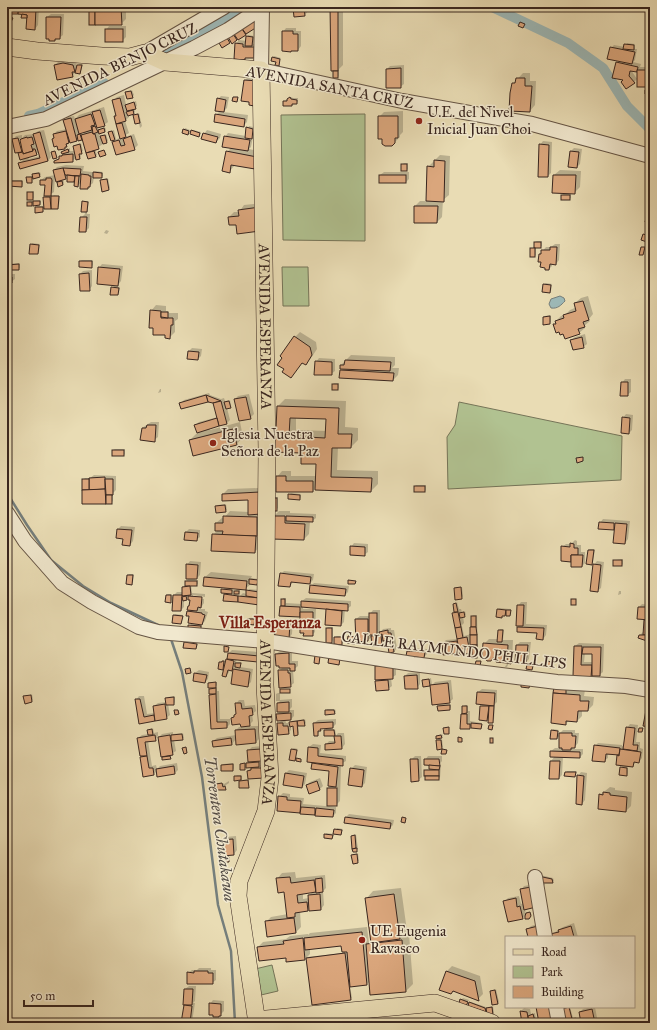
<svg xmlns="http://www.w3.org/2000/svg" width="657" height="1030" font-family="'IM FELL Great Primer',serif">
  <rect width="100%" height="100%" fill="#e9dcb4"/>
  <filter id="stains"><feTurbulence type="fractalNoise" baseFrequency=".005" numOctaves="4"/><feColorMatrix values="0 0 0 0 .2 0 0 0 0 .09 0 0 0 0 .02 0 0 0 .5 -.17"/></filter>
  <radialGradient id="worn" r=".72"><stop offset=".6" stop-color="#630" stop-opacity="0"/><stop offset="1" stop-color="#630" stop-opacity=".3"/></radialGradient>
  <g fill="#b1c291" stroke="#757458">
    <polygon points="365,114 365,241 283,240 281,115"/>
    <polygon points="282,267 308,267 309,306 283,306"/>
    <polygon points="459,402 622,436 621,480 448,489 447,437 455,425"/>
    <polygon points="272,965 278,991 261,995 255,969"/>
  </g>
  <path fill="#9db9b8" stroke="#757e7b" d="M560 296 564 298 565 301C561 305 558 309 551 308L549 304 551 299Z"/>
  <g fill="#0003" fill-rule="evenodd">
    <polygon points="7,7 39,7 38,25 35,29 28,15 24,13 7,13"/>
    <polygon points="90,7 126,7 126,19 121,24"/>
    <polygon points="296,7 308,7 308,11 305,15 294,8"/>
    <polygon points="331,7 343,7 343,65 339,69 339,76 338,77"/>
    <polygon points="51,14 64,14 63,35 59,38 55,40 47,38 47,17"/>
    <polygon points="256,17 259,23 245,35 232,42 231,41 230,43 221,43 244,28"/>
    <polygon points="109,26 126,26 126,37 122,41 106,30"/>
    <polygon points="286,28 296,28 296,31 301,31 301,46 298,50 283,32"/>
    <polygon points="248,35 254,36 253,44 257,44 257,54 253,57 247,57 245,59 236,44 239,40 247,41"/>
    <polygon points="627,43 635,44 635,49 637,49 635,60 633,62 641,64 640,67 650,67 650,86 638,71 631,70 637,79 634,82 624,79 617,63 619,61 611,48 614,45 625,47"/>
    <polygon points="274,56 281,58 278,64 273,57"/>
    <polygon points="67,60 76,61 77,66 79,64 83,64 81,71 80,73 76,72 72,76 55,65 58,62"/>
    <polygon points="404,65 404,84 400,87 387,87 387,69 390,66"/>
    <polygon points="523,73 530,73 530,81 536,81 535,105 530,111 513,84"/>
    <polygon points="248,77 261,78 250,101 245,80"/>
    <polygon points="132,90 134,95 132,97 126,93"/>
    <polygon points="124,95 126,105 136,101 137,106 134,108 135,112 129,115 129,117 125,121 129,133 122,137 123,140 128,136 134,134 138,145 134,149 117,154 113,142 117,139 120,138 115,117 117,115 114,100 117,97"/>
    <polygon points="221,96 229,97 227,108 223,112 248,115 247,122 244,125 216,115 220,111 218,99"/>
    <polygon points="289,97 291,97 293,98 298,98 298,102 292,105 284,101 288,100"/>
    <path d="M104 107 108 122 104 125 94 128 99 129 105 127 106 130 105 132 99 133 100 137 106 134 108 141 95 149 97 155 96 156 89 158 88 153 90 150 83 138 81 139 79 138 70 142 64 148 55 138 54 134 57 131 67 129 64 121 68 117 74 116 75 119 79 115ZM87 130 82 135 81 132Z"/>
    <polygon points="403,111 403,132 400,135 400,137 392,145 379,117 384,112"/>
    <polygon points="139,113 142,126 140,128 139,123 134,115"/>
    <polygon points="249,126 253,127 251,137 253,137 251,147 249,149 262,152 260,163 235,165 229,172 227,152 231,148 225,137 228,133 246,136"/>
    <polygon points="185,128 190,130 188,134 184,130"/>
    <path d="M44 130 51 157 48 161 19 164 25 158 21 159 13 140 16 136 22 135V138L25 135 35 134 38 131ZM21 139 23 150H21L19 140ZM39 152 40 156 29 159 28 157 36 154Z"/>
    <polygon points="114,130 116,139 111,140 111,131"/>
    <polygon points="193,130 201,132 199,136 192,131"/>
    <polygon points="207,130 221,134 220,138 216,142 204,134"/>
    <polygon points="543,141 552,142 551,173 548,176 540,145"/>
    <polygon points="81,143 83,151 80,153 81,157 79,158 77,157 72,161 54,162 60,158 64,151 70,148 70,151 75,151 74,146"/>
    <polygon points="574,148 582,149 580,164 577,167 570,152"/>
    <polygon points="440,155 450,156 449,195 443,200 442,217 437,222 415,222 415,206 420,201 427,201 428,167"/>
    <polygon points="404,163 408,163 408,169 407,170 402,165"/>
    <polygon points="66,165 84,166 83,171 92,172 92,173 95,171 103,172 103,176 101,177 94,177 93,183 87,188 81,182 78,186 76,181 68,181 68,175 63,179 64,183 63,184 58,183 61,179 55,175 54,192 51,194 52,197 54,195 60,196 59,206 58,208 44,208 43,211 36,207 39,204 34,202 31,205 28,202 32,199 28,193 34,191 34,198 30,201 41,200 41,203 38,206 45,206 46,184 41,180 45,177 55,175 54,170 57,167"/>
    <polygon points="560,170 581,171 580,187 574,193 571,193 571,198 569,199 562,195 565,192 553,192 554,175"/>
    <polygon points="40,172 41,175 33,178 32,182 27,177 33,176 34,173"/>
    <polygon points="384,172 409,172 409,179 406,182 380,175"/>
    <polygon points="108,178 110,188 108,190 101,180"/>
    <polygon points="7,180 23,180 23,184 22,186 7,186"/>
    <polygon points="84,201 89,201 87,214 90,214 89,228 86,231 81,218 85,214 83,202"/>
    <polygon points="265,203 237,223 229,217 234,212 239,212 244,205"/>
    <polygon points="650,210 650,222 647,226 646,226"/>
    <polygon points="106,230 109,231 107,234 104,233"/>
    <polygon points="537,241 542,241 542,246 540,247 536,247 536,255 535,256 531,249 535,247 535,242"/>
    <polygon points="32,243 40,244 39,252 38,253 31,245"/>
    <polygon points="555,244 560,244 559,260 556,264 552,263 552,266 549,269 542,261 540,254 546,247 551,247"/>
    <polygon points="82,260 93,260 93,265 91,267 80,261"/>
    <polygon points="20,263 20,268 18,269 12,269 12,274 15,274 15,279 11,282 7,282 7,264"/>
    <polygon points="102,264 123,266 121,281 117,286 120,287 119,293 118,294 112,288 115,285 99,268"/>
    <polygon points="92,270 92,286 89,290 80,274 83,271"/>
    <polygon points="546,283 552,284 551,291 550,292 544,284"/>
    <polygon points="588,296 593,314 589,319 590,321 584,326 585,328 579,333 564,333 555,325 557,323 556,321 561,316 565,315 570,310 577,307 575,303 581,298"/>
    <polygon points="156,305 166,306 166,311 169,311 169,313 178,313 178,319 175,321 175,332 170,337 154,327 151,311"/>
    <polygon points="551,315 551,322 550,323 544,317 545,316"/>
    <polygon points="300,332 316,342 317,349 311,358 305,364 303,362 291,377 295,337"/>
    <polygon points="585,334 587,344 583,347 571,340 575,337"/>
    <polygon points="192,348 202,349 201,356 198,359 188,358 189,351"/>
    <polygon points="351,355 395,357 395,365 392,368 399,368 398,375 393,380 341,371 344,368 341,368 341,365"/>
    <polygon points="319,358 335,359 335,371 331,374 316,362"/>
    <polygon points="625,379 631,379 631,392 627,395 622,383"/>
    <polygon points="334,383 339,383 339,388 338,389 333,384"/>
    <polygon points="160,389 161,389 161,392 158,393"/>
    <polygon points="209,393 210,395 221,399 224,398 225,401 230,400 231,405 227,408 230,420 227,423 209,428 210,430 240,422 243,437 236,445 190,440 198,432 195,425 199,422 218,417 214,403 207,401 181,403 184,400"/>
    <polygon points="249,394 254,414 250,418 235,399 238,396"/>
    <path d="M285 399 346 401 345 427 358 428V440L351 447H338L337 470 378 471V484L371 491 316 487 313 491H277V477L282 471H291V476H317V463L302 452 276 451 278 406ZM296 417 327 418V431L296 430Z"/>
    <polygon points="626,414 633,415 632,430 629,433 623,418"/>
    <polygon points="151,422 159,422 158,437 154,440 142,428"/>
    <polygon points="115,449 125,449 125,454 124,455 113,450"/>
    <polygon points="94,475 116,476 116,490 113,493 113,501 111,503 83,503 83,480 85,478 90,478"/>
    <polygon points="416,485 426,485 426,490 425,491 415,486"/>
    <polygon points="258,488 260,546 255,552 213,535 218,530 216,523 222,518 224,518 230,511 249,512 249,499 223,494 228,489"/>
    <polygon points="291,493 301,494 301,497 300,499 289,495"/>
    <polygon points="273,497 278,497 278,508 276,510"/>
    <polygon points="226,504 227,510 225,511 216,506 218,505"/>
    <polygon points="279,511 290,511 290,513 316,514 316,518 312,521 310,521 309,534 304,539 274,516"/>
    <polygon points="603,519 630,521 628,539 625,543 616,529 600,528 600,523"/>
    <polygon points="121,526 135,527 133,541 130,545 118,529"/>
    <polygon points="189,529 200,530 200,537 196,540 186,532"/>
    <polygon points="575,540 577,541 577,545 581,545 581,552 585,552 585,563 582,566 572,561 562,547 566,544 571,544"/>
    <polygon points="354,543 368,544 368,552 364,555 351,547"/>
    <polygon points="590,549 595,549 593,562 592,564 588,550"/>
    <polygon points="623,559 623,564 622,565 614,565 614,561 616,560"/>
    <polygon points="190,561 201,562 200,575 195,580 198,580 198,584 196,585 191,585 192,593 205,594 205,597 193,595 193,597 204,599 204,603 200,609 205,609 205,611 208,612 205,621 201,625 202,625 201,628 189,627 192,623 190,616 187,615 191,599 189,596 184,599 184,607 181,610 173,598 170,602 166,595 168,594 172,594 172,597 177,592 183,592 183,588 186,586 186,581 189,578 187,565"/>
    <polygon points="597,561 604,562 601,588 597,591 594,565"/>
    <polygon points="284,571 314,574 313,580 310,583 294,581 290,586 281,574"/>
    <path d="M211 572 252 576 251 578 258 579 257 584H251L245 589 240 588V592L237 595H239V597L243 593 247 594 249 589 260 590V595H262V600L258 604 239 602V599L237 601 224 600 225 595 227 593 222 592 225 587 205 585V577ZM233 588H238L235 591V594H230L233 592Z"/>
    <polygon points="129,574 134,574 133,582 131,584 128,575"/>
    <polygon points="314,583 349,586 348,592 345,595 311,586"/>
    <polygon points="456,587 462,587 463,596 462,598 455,589"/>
    <polygon points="619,591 621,591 621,594 618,595"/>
    <polygon points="283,598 286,598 286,603 302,604 302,601 306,598 351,601 351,606 347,609 345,609 344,622 341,625 327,608 303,606 303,609 316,609 315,632 312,635 301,616 281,606"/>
    <polygon points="457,602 459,609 461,609 462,612 465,611 466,615 463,616 464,623 460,627 462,626 464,636 471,634 472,616 473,615 477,615 478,655 476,657 472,649 470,652 460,650 457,652 443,643 446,640 458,639 453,613 455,611 454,604"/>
    <polygon points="521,602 527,602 526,624 547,625 546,635 543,639 538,632 518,631 518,606"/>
    <polygon points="642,604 650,605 650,641 640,635 644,631 645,619 639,607"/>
    <polygon points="499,608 511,609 511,614 510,615 503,615 498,609"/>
    <polygon points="373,610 380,610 380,633 383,629 391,628 391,630 394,630 397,648 394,652 388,639 385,640 382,644 372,637 368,640 356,641 354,643 349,637 350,636 357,636 356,619 360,616 370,616 370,614"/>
    <polygon points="175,614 183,615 181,623 174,615"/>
    <polygon points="249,618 256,618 254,624 248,619"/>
    <polygon points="279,620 293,620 292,634 289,638 276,623"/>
    <polygon points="328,627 333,627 333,640 332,642 327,628"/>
    <polygon points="500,629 504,629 503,640 513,640 512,661 509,663 507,667 505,667 506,665 509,662 497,661 496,657 484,644 489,639 498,639 499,630"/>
    <polygon points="337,636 343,636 343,642 342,644 335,637"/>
    <polygon points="186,641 198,643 197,647 196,648 185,643"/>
    <polygon points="520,642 531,642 529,659 526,662 516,662 517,645"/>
    <path d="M579 643 604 644 603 672 599 675H574L575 646ZM585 653H594L593 662H584Z"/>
    <polygon points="411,648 427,649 427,654 424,657 408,655 408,651"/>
    <polygon points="232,650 258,652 261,658 237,659 236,662 242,662 240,667 253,669 251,682 247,686 232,683 234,667 232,670 230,669 229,672 226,676 226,666 223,669 220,662 225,660 225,662 228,659 229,653"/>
    <polygon points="292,650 292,661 298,661 298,666 293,670 294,683 290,686 279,671 283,667 276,654 280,651"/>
    <polygon points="396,662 396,675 391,678 392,686 388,689 377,681 379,679 376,666 379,663"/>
    <polygon points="199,670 209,672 208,679 205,682 195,673"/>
    <polygon points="420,672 420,684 417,688 405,676 408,673"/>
    <polygon points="431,678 432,685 435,682 451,680 453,699 447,704 451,704 451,707 450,709 438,706 442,703 433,704 431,684 424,686 423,681"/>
    <polygon points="210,682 217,682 217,685 215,688 217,687 217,691 219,691 220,719 230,719 230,724 227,727 212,728 210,695 212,693 210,689 213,687 209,683"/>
    <polygon points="556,686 585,690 584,696 594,697 593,705 588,710 582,710 582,716 577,721 569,720 566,724"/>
    <polygon points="482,689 497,690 497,702 495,704 494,720 490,717 487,720 481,706 484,704 478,692"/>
    <polygon points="278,693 280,693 280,700 292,699 292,707 289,710 294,710 294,716 291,719 285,719 286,723 290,723 292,721 305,719 306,723 304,725 298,725 299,733 298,734 293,725 291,726 291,730 288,733 278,724 282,720 277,714 280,711 278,703 280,701 276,701 276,694"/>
    <polygon points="32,694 33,700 32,701 25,697"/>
    <polygon points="139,696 144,696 147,714 155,713 154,706 158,703 167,702 166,698 168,697 175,696 175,702 174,704 168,704 170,715 166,718 139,723 136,700"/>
    <polygon points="239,700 244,700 245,706 255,705 256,711 252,714 253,721 248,726 258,726 259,739 255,743 236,739 232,744 213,741 217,738 236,735 236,730 239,727 242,727 241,723 232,718 237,713 236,704"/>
    <polygon points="465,705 468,705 468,711 470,711 470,721 482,723 481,728 472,725 469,728 461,728 462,715 463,713 463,707"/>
    <polygon points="327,709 335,709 336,712 334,713 326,711"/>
    <polygon points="336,719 336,724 331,729 335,729 336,735 325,735 325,730 328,727 323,727 317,735 314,723 318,720"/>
    <polygon points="630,724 638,725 636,742 640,742 640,748 643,749 642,758 639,762 636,761 633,766 628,766 628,773 627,775 621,768 623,765 617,764 618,754 608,753 608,758 604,761 595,746 598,743 622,745 622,746 625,747 627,728"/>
    <polygon points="153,728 154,733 158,732 158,736 155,740 148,741 152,766 156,765 157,769 160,766 177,763 178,770 175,773 157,771 153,775 144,776 138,738 142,735 149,734 148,730"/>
    <polygon points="553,729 559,730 558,735 563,730 575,730 575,733 579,733 578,743 573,749 583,749 583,754 580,757 563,757 562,775 559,778 551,761 555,756 551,751 555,748 560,748 560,736 557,738 552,731"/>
    <polygon points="173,732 173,734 183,733 184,738 182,739 174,740 176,751 171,754 170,758 163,757 165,755 159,737 162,734"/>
    <polygon points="338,733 344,733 345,744 342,748 326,745 329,741 335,741 335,737"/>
    <polygon points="442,734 443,736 439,739 442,739 443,747 441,748 437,741 440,737 437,736"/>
    <polygon points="313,744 321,745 320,753 346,756 346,761 341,764 340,801 336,805 328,806 328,788 330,786 330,770 313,764 315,762 309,747"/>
    <polygon points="264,746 260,760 260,765 266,765 249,778 249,785 248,787 240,787 239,780 235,777 237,775 242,775 242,780 249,779 248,771 253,766 246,767 245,769 241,764 248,762 248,751 252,747"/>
    <polygon points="294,748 298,749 294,760 292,749"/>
    <polygon points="415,756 421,756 422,777 418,780 411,760"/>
    <polygon points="428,756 442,756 442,761 439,765 441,765 440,778 439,779 425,770 430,769 430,765 425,760"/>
    <polygon points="234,763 234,768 233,770 222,765 223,764"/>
    <polygon points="355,765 367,767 365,783 362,786 351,769"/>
    <polygon points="289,770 307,773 305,784 302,787 286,773"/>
    <polygon points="567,771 577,771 576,774 575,776 566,773"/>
    <polygon points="581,772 587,773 585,800 582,804 578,776"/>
    <polygon points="320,778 323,786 320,789 310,793 307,785 310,782"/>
    <polygon points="229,781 229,783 226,785 225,789 217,785 223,783 224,784"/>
    <polygon points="610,787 615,788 615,790 632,792 631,806 626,811 600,795"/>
    <polygon points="283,793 290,794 290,797 304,798 303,804 336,807 336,813 333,816 278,810 279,797"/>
    <polygon points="349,814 394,820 393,825 390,828 345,818"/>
    <polygon points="337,828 343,829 341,834 335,833"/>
    <polygon points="326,833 334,834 333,837 332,838 325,835"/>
    <polygon points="356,834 358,849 354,851 352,836"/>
    <polygon points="236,836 237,850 234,854 223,855 221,840 225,837"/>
    <polygon points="358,853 359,861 353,863 352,855"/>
    <path d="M295 872 296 878 325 875 326 888 323 891 324 905 321 909 310 908 308 910 300 911 301 927 296 932 268 936 266 922 271 917 288 914 285 891 277 879 282 873ZM312 892 309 895V898L303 899V893Z"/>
    <polygon points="540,875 553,878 554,881 550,883 544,882 545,885 540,887"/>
    <polygon points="535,884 525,909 526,915 532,914 530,916 525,915 523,918 505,901 508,898 519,896 521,904 524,903 521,890 524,886"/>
    <polygon points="401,888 407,931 403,934 409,934 413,984 406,991 370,981 367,984 350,986 352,998 350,999 313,1004 307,957 343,953 342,945 310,949 310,954 305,959 287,961 286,957 258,947 263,942 286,939 290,936 308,934 308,935 310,933 367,927 369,943 371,940 366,899 373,891"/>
    <polygon points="7,890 12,890 12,904 7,908"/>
    <polygon points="541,923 529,937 528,929 531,926"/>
    <polygon points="574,923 578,937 552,937 551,935 563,927"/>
    <polygon points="452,966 480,976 483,994 478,999 454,991 451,993 440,989 447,971"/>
    <polygon points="199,968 211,968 211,970 216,970 216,980 212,983 188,973 192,970 197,970"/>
    <polygon points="189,986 196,986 195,1001 193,1003 195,1003 192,1022 191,1023 182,1023 185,1006 187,1004 185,989"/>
    <polygon points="496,989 499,1002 498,1003 491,991"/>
    <polygon points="463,998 469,1000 466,1005 460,1002"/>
    <polygon points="213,1000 224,1001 224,1011 220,1015 214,1014 210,1004"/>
    <polygon points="471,1002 486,1007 487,1009 493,1006 494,1013 493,1014 488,1009 486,1011 470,1003"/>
    <polygon points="521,1007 527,1007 524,1008 530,1009 531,1014 535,1013 536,1019 532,1021 533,1023 523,1023 521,1011 524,1008 521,1008"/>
    <polygon points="570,1007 573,1018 576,1017 577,1023 567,1023 570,1018 564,1009"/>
    <polygon points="591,1007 595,1007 598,1023 582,1023 580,1012 583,1009"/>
  </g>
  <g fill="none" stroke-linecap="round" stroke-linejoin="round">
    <g stroke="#757e7b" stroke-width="2.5">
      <polyline points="7,493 27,525 51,560 83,586 111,603 158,625"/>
      <polyline points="171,639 182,672 202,777 218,905 231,951 235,1023"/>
    </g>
    <g stroke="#9db9b8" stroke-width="10">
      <polyline points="492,7 568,43 603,68 627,106 650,129"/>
      <polyline points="167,53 189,42 247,7"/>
      <polyline points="29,116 38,114 104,83"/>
    </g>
  </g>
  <g fill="#daa67c" stroke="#39261f" fill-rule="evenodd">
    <rect x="7" y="7" width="11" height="7"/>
    <polygon points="19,7 36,7 35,30 26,29 27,15 18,14"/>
    <rect x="89" y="7" width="6" height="18"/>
    <polygon points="95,7 121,7 122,25 95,25"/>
    <polygon points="304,7 305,16 294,17 293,8"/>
    <polygon points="330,7 338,7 338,71 331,71"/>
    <polygon points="22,14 27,15 27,18 21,18"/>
    <polygon points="7,16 13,18 11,22 7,20"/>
    <polygon points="46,17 61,17 60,39 55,39 55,41 49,41 49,39 46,39"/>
    <polygon points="252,20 257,27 246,34 241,27"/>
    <polygon points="520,22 525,24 523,28 518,26"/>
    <rect x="105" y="29" width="18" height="13"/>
    <polygon points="242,29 246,35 238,40 234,34"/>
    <polygon points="282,31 293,31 293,34 298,34 298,51 291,51 291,52 282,51"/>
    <polygon points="233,34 237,40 232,44 228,37"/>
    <polygon points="246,36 253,37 252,46 245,46"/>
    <polygon points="227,38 230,43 222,48 219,43"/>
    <polygon points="235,43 243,44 243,47 254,47 254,58 245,58 245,60 234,59"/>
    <polygon points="624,44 634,45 634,50 623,49"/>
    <polygon points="610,47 635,52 632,64 607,59"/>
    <polygon points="272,57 280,59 279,66 275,65 276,62 271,61"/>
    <polygon points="616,62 638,67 637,72 630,71 629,76 635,83 626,89 621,82 623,80 612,78"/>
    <polygon points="63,63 73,65 75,72 72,72 73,77 57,80 54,65"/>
    <polygon points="77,65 82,65 80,74 75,73"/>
    <polygon points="401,68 401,88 386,88 386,69"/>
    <rect x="637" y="70" width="13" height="17"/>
    <rect x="333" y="71" width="5" height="7"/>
    <polygon points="516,78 525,78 525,86 532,86 530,112 509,111 510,93 512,83 515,83"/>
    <polygon points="244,80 259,81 254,106 249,105 249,102 241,101"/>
    <polygon points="645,90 650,90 650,95 645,94"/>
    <polygon points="131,91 133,98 127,99 125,92"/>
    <polygon points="233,97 238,97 237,102 232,101"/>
    <polygon points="290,97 291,99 297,100 297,104 292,104 292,106 283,106 283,101 287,101 287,99"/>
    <polygon points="120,98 126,121 116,124 114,116 116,116 112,100"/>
    <polygon points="217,98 226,100 224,112 215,111"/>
    <polygon points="134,102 136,109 127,111 125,105"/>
    <polygon points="100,110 105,126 97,128 92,112"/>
    <polygon points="133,110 134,114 128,116 126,112"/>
    <polygon points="91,114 95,125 91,126 92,130 79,134 75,119"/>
    <polygon points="138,114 140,123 135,124 133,115"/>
    <polygon points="215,114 245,119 244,127 214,122"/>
    <polygon points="378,116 398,116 398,138 395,138 395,143 392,146 385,146 382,144 382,139 378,139"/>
    <polygon points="71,118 77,141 70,143 63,120"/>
    <polygon points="122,123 126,137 120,139 116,124"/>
    <polygon points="95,126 98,132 93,134 92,127"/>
    <polygon points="246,127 253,129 252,139 245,138"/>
    <polygon points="104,128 105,132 99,134 98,130"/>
    <polygon points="183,129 189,131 188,135 182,133"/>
    <polygon points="191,130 200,133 199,137 190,134"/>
    <polygon points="66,131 69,143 66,144 67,147 65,147 65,149 58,150 57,146 54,147 52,139 54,138 53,134"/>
    <polygon points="112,131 115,140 111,141 108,132"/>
    <polygon points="40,132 48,161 20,169 18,163 40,158 33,134"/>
    <polygon points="92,132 93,134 95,134 99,149 86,153 81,135"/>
    <polygon points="203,133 218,137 216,143 201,139"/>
    <polygon points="80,134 82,140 78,141 77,135"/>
    <polygon points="105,135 107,143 103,144 100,136"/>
    <polygon points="131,136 135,150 116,155 112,142 119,140 121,146 125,145 123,139"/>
    <polygon points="224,136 250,140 248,151 222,147"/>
    <polygon points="27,137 27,138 32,137 34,144 31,145 33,151 23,154 20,140 21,139"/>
    <polygon points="18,138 22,152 15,153 12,139"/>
    <polygon points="80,144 82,154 79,154 80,159 76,160 73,146"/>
    <polygon points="539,144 549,145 548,177 538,177"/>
    <polygon points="33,149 35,149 37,155 20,160 18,153 23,152 23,154 33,151"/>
    <polygon points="68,149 69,152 62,154 61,152"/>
    <polygon points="104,150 106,155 100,157 98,152"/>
    <polygon points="55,151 57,158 53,159 51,152"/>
    <polygon points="94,151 96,157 88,159 86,153"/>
    <polygon points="226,151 257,157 255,169 231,165 230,173 222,171"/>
    <polygon points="570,151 579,152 577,168 568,167"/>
    <polygon points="73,154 73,162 54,163 54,161 59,159 59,156 62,156 62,155"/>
    <polygon points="434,160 445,161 444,202 426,201 427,166 434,167"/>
    <rect x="401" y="164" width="6" height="7"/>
    <polygon points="63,168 81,169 80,176 65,175"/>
    <polygon points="63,168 66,179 56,182 53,170"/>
    <polygon points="93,172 102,173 102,178 93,178"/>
    <polygon points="39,173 40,177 33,179 32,174"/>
    <polygon points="81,174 89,175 89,176 91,176 90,187 88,187 88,189 80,189"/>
    <polygon points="67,175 75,176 74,182 67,182"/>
    <rect x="379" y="175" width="27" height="8"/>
    <polygon points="553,175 576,175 575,194 552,193"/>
    <polygon points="75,176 79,176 78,187 74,186"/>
    <polygon points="26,177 32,177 32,183 27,183"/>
    <polygon points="46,178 51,178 52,180 51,196 44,196 45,185 40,185 40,180 46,180"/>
    <polygon points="107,179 109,190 102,192 100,180"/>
    <polygon points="9,181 22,181 22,187 8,186"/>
    <polygon points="62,181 63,185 58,187 57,182"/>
    <rect x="27" y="192" width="6" height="8"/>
    <rect x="561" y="195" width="9" height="5"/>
    <polygon points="51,196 59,196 58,209 51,209"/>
    <polygon points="43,197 50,197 51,209 44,209"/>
    <polygon points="33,201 40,201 40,205 33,206"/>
    <polygon points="82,201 88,202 87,212 81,212"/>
    <rect x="27" y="202" width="5" height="4"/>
    <polygon points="414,206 438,206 437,223 414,223"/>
    <polygon points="35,207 43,207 43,212 35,213"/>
    <polygon points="260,207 260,231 237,234 236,225 229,225 228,217 239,216 238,210"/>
    <polygon points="648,211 650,211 650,223 645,222"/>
    <polygon points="80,217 87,217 86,232 79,232"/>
    <polygon points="643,234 650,236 650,243 641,240"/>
    <rect x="534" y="242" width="7" height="6"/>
    <polygon points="30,244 39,245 38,254 29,254"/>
    <polygon points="550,247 557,247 556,265 550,264 549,270 545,270 545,268 540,267 541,262 538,262 539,254 541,254 541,250 550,250"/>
    <polygon points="641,247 645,247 643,255 639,255"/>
    <rect x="530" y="248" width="5" height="9"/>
    <polygon points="79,261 92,261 92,268 79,267"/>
    <polygon points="19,264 19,270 7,270 7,265"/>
    <polygon points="98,267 120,269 118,286 97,284"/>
    <polygon points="7,271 9,271 9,277 12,277 12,283 7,283"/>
    <polygon points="89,273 90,291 80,291 79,274"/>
    <polygon points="543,284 551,285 550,293 542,292"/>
    <polygon points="111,287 119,288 118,295 110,295"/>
    <polygon points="583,301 589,320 583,322 585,327 578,329 580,334 565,339 563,334 560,335 559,332 556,333 553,324 556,324 555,321 564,318 563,315 576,311 574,303"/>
    <polygon points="150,310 161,311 161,318 173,318 173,325 171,325 170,339 165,338 165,335 153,335 153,328 149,328"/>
    <polygon points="161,312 168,312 168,318 161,317"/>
    <polygon points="550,316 550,324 543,325 543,317"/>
    <polygon points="294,336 310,347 312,355 306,365 302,363 291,378 282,372 284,369 277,365 282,358 280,356"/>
    <polygon points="582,337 584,348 573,350 570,340"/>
    <polygon points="188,351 199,352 198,360 187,359"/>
    <polygon points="345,360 391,362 390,371 340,369 340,365 344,365"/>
    <polygon points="315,361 332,362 332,375 314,375"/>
    <polygon points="340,370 394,373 393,381 339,378"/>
    <polygon points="621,382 628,382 628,396 620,396"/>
    <rect x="332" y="384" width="6" height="6"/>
    <polygon points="206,395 221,401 213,403 208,402"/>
    <polygon points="206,395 208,402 181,409 179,403"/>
    <polygon points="246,397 251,419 239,421 234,399"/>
    <polygon points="221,401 227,424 219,426 213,403"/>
    <polygon points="229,401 231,408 226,409 224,402"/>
    <path d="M277 406 339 408 338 434H352L351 448H332L331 477 372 478 371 492 315 490 316 464H301V453L275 452ZM290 418 326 419 325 438 289 436Z"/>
    <polygon points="622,417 630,418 629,434 621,433"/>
    <polygon points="217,418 219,426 197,433 194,425"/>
    <polygon points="147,425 156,425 155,442 140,440 142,428 146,428"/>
    <polygon points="233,429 237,445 193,456 189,440"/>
    <rect x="112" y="450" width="12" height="6"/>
    <polygon points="583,457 583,461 577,463 576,458"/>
    <polygon points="276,476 286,476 286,481 313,481 313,492 276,492"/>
    <polygon points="105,477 105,489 89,490 89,478"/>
    <rect x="82" y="479" width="7" height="11"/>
    <polygon points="105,479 113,479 113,495 106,495"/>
    <rect x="414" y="486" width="11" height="6"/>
    <polygon points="105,489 106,504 82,504 82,490"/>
    <polygon points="260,492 261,514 248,515 248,500 222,501 222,494"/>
    <polygon points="288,494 300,495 300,500 288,499"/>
    <rect x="106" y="495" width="6" height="9"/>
    <rect x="270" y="498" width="7" height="13"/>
    <polygon points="225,505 226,512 216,513 215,506"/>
    <polygon points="223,516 257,517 257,536 222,535 223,531 215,531 215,523 223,523"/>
    <polygon points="273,516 285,516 285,523 305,524 304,540 272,539"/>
    <polygon points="286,516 313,517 313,522 286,521"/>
    <polygon points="599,522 614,523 614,530 598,529"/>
    <polygon points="615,523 627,524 625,544 613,543"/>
    <polygon points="117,529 132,530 130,546 122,545 123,539 116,538"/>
    <polygon points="185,532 198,533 197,541 184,540"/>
    <polygon points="212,534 256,536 255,553 211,551"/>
    <polygon points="570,543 574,544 574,548 578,548 578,555 571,555 571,562 561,561 561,546 570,547"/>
    <polygon points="350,546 365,547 365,556 350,555"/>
    <polygon points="588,550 594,550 592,565 586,564"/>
    <polygon points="571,555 583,555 582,567 571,567"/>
    <rect x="613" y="560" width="9" height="6"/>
    <polygon points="186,564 198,565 197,579 186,579"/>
    <polygon points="593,564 601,565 598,592 590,591"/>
    <polygon points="280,573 311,577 310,584 291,582 290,587 278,586"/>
    <polygon points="127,575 133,575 132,585 126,584"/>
    <polygon points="204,577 247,581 246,590 203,586"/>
    <polygon points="249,579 258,580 257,585 249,584"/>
    <polygon points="348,580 356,581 355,584 348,584"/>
    <rect x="185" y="581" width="12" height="5"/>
    <polygon points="310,585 346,589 345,596 309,593"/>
    <polygon points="190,586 191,595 182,596 182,587"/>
    <polygon points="461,587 462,599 455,600 454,588"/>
    <polygon points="221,589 232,590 232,594 221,593"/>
    <polygon points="246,590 259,592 259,598 246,596"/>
    <rect x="234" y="591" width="5" height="3"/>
    <polygon points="224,594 238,596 238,602 223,601"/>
    <polygon points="166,595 171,595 171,603 165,602"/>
    <polygon points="173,595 182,595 181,611 172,611"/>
    <polygon points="186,596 187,600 183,601 182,597"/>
    <polygon points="188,596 202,597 201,608 198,607 197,611 187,610 188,606 189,606 190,600 188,600"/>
    <polygon points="238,596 260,598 259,605 238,602"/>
    <rect x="281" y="599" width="4" height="7"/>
    <rect x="571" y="599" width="5" height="6"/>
    <polygon points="301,601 348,604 348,611 301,607"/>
    <polygon points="456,603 458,612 454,612 453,604"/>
    <polygon points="517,605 524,605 523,626 516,626"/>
    <polygon points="280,606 300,607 300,617 279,616"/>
    <polygon points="638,607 650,607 650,620 637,619"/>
    <polygon points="326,609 342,611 341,626 325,625"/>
    <polygon points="497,609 506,610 505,616 502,616 502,618 496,617"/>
    <polygon points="506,610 511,610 510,616 506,616"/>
    <polygon points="187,611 202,613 202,614 205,615 202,625 188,623 189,616 186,616"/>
    <polygon points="300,612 313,612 313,636 303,636 304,633 300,633"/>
    <polygon points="458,612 461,627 455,628 452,613"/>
    <polygon points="464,612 465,617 460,618 459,613"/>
    <rect x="369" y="613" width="8" height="22"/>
    <polygon points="173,615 183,616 181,624 172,623"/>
    <rect x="471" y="616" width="5" height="11"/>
    <polygon points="247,619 255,619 254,625 247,624"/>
    <polygon points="355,619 368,619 368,641 356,642"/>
    <polygon points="644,620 650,620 650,635 643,635"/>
    <polygon points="275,623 290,623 289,639 278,638 275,635"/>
    <polygon points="188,625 201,626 201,629 188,628"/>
    <polygon points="461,627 463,638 457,639 455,628"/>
    <polygon points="470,627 476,627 477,635 470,635"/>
    <polygon points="517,627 544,628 543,640 536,639 537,633 517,632"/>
    <rect x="326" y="628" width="6" height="15"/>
    <polygon points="388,630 388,633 391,633 394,652 389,653 387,640 383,641 382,634 380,635 379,632"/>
    <polygon points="498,630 503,630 502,642 497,642"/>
    <polygon points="381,635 382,645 372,646 371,636"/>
    <rect x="470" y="635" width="7" height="10"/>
    <polygon points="639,635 650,635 650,642 638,638"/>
    <polygon points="348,636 355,637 355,644 347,643"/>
    <polygon points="334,637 342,637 342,645 334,644"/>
    <polygon points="467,637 470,653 460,655 457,639"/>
    <polygon points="457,641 458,653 443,655 442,643"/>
    <polygon points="184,642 197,644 196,649 183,648"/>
    <polygon points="483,643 508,645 507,663 496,662 495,658 493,658 491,661 487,661 485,658 482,657"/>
    <rect x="472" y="645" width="5" height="13"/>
    <polygon points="516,645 528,645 526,663 515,663"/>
    <polygon points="224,646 229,647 228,652 224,652"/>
    <polygon points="574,646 582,646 581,665 592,665 591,677 573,676"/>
    <polygon points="583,647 601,647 600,676 592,676 592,654 582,654"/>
    <polygon points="407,651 425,652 424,658 406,656"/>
    <polygon points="228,653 259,656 258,662 227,659"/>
    <polygon points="289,653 289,664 295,664 295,671 290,671 290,668 279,668 279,666 276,666 275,654"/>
    <polygon points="508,653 512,653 511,664 507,663"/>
    <polygon points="315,655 320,656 319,664 314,663"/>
    <polygon points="329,656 340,658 339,665 328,663"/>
    <polygon points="226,659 234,661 232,671 228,670 226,677 222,676"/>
    <polygon points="222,661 224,661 223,670 218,669 219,662 222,662"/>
    <polygon points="476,661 481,661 480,666 475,665"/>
    <polygon points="548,661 553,663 551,668 546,667"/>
    <polygon points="235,663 241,663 240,668 235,667"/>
    <polygon points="393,665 393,679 375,680 375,666"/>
    <polygon points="527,665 533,666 532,670 526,669"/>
    <polygon points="190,668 191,673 186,674 185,669"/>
    <polygon points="233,669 250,672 248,687 231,684"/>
    <polygon points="278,670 288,670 288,673 290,673 291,687 279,688"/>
    <polygon points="194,673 207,675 205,683 193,681"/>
    <polygon points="417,675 418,689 405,689 404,676"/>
    <polygon points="429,679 430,686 423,687 422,680"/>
    <polygon points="388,680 389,690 376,691 375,681"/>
    <polygon points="216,682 216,688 208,688 208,683"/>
    <polygon points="448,683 450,703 432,705 430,685"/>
    <polygon points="521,683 530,684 529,688 521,687"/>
    <polygon points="554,687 566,688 566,694 553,693"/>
    <polygon points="216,688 216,694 209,694 209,689"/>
    <rect x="280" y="689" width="10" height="4"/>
    <polygon points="477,692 495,693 494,706 476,704"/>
    <polygon points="553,693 580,695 580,701 589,701 588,711 578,711 577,722 566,721 566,725 551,723"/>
    <polygon points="216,694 217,722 227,722 227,728 211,729 209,695"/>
    <polygon points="31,695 32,702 25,704 23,696"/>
    <polygon points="174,697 174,705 166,705 165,698"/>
    <polygon points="135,699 140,699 144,717 154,715 155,721 139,724"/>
    <polygon points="289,702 289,712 277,712 277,703"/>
    <polygon points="235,703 241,703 242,709 252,708 253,715 249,716 250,726 241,727 240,724 232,725 231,718 234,717 234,715 236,714"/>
    <polygon points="165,704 167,719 155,721 153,706"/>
    <polygon points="450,705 450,710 438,711 437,706"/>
    <polygon points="647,705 650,706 650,727 643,726"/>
    <polygon points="462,706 467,706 467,713 462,714"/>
    <polygon points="480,706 489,706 487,721 479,720"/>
    <polygon points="489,706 494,706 493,723 488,723"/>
    <polygon points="174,710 178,710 179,714 175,715"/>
    <polygon points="325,710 334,710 335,714 325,715"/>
    <polygon points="291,713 291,720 277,721 276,714"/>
    <polygon points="461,714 467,714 467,724 470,724 470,729 460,729"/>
    <polygon points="304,720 305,726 298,726 297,721"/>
    <polygon points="297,721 298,735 294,736 293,726 290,727 289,722"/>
    <polygon points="333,722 333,728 320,729 321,731 318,731 318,736 314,736 313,723"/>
    <polygon points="277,723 283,723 283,726 288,726 289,734 278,735"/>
    <polygon points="471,723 482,724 481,729 471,728"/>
    <polygon points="489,725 493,725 492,730 488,729"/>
    <polygon points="449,727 449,734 444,734 443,728"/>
    <polygon points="626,727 635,728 633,745 638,745 637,751 623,749"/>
    <polygon points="639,728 643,728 642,732 638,732"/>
    <polygon points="152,729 153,735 148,735 147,730"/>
    <polygon points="255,729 256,743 236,745 235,730"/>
    <polygon points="324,730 334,730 335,736 324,736"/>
    <polygon points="551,730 558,731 557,739 550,739"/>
    <polygon points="559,733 572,733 572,736 576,736 575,748 571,748 571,750 562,750 562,748 559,748"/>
    <polygon points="182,734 183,740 171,741 171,735"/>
    <polygon points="155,735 156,741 145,742 147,756 140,756 137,738"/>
    <polygon points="170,735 173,755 161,757 158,737"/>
    <polygon points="441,735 442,738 436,739 436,736"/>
    <polygon points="334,736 341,736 342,749 325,750 325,744 335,743"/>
    <polygon points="458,737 462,738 462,742 458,742"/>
    <polygon points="231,738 232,745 213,747 212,741"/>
    <rect x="490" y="738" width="3" height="5"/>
    <polygon points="436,740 441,740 442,749 437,750"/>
    <polygon points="594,745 620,748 619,755 606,754 605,762 592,761"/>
    <polygon points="186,747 187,753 184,754 182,748"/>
    <polygon points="308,747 318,748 318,756 343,759 343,766 307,762"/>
    <polygon points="261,749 262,761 248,762 247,750"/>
    <polygon points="291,749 297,750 295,761 289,760"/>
    <polygon points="442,749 447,750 446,754 441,754"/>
    <polygon points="620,749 641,752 639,763 634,762 633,767 616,765 617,755 619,756"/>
    <polygon points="550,751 580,752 580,758 550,757"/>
    <polygon points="147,756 149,768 153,768 154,775 143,777 140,757"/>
    <polygon points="170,756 171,759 162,760 162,757"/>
    <polygon points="296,758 301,759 301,762 296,761"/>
    <polygon points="410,759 418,759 419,781 411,782"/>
    <polygon points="424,759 439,759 440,766 424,765"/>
    <polygon points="550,761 560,761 559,779 549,779"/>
    <polygon points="259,762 259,767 246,768 246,763"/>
    <polygon points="245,763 245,770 240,770 240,764"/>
    <polygon points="312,763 338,767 336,787 328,786 329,771 311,769"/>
    <polygon points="233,764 233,771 221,771 221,765"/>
    <polygon points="429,765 440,766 439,770 429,769"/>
    <polygon points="174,766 175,774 157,777 156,769"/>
    <polygon points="620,767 627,768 627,776 619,775"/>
    <polygon points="251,768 263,768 264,778 248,779 247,771 251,770"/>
    <polygon points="350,768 364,770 362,787 348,785"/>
    <rect x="424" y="770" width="15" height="6"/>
    <polygon points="565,772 576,772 575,777 564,776"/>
    <polygon points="285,773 304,776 302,788 283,785"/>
    <polygon points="577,775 584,776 582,805 576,804"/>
    <polygon points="234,776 241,776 241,780 234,781"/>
    <rect x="425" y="776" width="14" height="4"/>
    <polygon points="248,780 249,788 239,788 239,781"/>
    <polygon points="317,781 320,790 309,794 306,785"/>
    <polygon points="222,783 223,787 225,786 226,790 216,790 216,784"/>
    <rect x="327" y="788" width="10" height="18"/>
    <polygon points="603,792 610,793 610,795 627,797 626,812 598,809 599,794 603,795"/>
    <polygon points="278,796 287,797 287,800 301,801 300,813 277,811"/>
    <polygon points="301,807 315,808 315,815 300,814"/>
    <polygon points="316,808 334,810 333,817 315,816"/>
    <polygon points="345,817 391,823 390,829 344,823"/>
    <polygon points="402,817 406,818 405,823 401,822"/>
    <polygon points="334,829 342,830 341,835 333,834"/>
    <polygon points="324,834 333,835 332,839 324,838"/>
    <polygon points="355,835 356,848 352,849 351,836"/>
    <polygon points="233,839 234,855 222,856 220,840"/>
    <polygon points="357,848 357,852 353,852 352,849"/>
    <polygon points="357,854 358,863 353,864 351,855"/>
    <polygon points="229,857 229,862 224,862 224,858"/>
    <polygon points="538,876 552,879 553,883 539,883"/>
    <polygon points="290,877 291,883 314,880 316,892 297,895 298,903 307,902 308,911 295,913 295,917 287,918 284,892 278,893 276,878"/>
    <polygon points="322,878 323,892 316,893 315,879"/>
    <polygon points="531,887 536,907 524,910 520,889"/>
    <polygon points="7,893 9,893 9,908 7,910"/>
    <polygon points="320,894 321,910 309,911 308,895"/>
    <polygon points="394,894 400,939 371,943 365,898"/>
    <polygon points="516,898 517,907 520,906 523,919 508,922 503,901"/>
    <polygon points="530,912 531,916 529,919 525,919 525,916 526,913"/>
    <polygon points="294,918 296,933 267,937 265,921"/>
    <polygon points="538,926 541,937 528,937 526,929"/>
    <polygon points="571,926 574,937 551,937 550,934 559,932 558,930"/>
    <polygon points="362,932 367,985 350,987 347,952 342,952 341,946 305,950 304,938"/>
    <polygon points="303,938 305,960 286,962 286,958 259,961 257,947 284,944 283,941"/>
    <polygon points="402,940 406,992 370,995 366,944"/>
    <polygon points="345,953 351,1000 312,1005 306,958"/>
    <polygon points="194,971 208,971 208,973 213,973 213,984 187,984 187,972 194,973"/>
    <polygon points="446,971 475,981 479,1001 453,991 451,994 439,990"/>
    <polygon points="184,989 193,989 192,1005 183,1005"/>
    <polygon points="495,990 498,1004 492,1005 490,991"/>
    <polygon points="460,999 468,1002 466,1006 459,1003"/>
    <polygon points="469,1002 485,1008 486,1012 468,1006"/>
    <polygon points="209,1003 221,1004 221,1016 219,1016 219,1017 213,1017 213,1015 209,1015"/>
    <polygon points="184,1005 192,1006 190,1023 181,1023"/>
    <polygon points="492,1007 493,1015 487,1014 486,1008"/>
    <polygon points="536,1007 549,1007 552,1023 539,1023"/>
    <polygon points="569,1007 572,1019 566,1021 563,1009"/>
    <polygon points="592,1009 595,1023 581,1023 579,1012"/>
    <polygon points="520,1011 527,1012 529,1023 522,1023"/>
    <polygon points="533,1014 535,1021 529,1023 528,1016"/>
    <polygon points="573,1020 574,1023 565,1023 565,1022"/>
  </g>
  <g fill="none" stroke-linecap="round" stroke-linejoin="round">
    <defs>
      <g id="minor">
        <polyline points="262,8 261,70 402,101 532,124 650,156"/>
        <polyline points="145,53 224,7"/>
        <polyline points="7,127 46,119 194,48 228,30 263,7"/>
        <polyline points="7,513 25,541 62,583 92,602 139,627 158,632 266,641 413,664 557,682 626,686 650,690"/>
        <polyline points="535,877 545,937"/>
        <polyline points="556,1007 559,1023"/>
      </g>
      <g id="major">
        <path id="s1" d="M7 47 37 51 102 56 130 57 145 53 165 62 261 70 267 451 265 685 270 778 266 811 239 881 238 896 257 1023"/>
        <polyline points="256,1020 435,1003 492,1023"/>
      </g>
    </defs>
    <use href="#minor" stroke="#655444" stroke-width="16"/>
    <use href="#major" stroke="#39261f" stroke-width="18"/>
    <use href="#minor" stroke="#f1e8ce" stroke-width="14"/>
    <use href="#major" stroke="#e9dcb4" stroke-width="17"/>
  </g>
  <g fill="#8f2418" stroke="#f1e8ce" stroke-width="1.5">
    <circle cx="419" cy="121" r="4"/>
    <circle cx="213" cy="443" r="4"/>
    <circle cx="362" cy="940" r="4"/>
  </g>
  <g text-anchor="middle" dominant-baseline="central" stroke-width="3" stroke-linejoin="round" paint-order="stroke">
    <g font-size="15" fill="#39261f" stroke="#f1e8ce">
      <text transform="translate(120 64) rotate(-26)">AVENIDA BENJO CRUZ</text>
      <text transform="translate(330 87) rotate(11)">AVENIDA SANTA CRUZ</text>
      <text stroke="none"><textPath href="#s1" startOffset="514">AVENIDA ESPERANZA</textPath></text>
      <text transform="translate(454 650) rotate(7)">CALLE RAYMUNDO PHILLIPS</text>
      <text stroke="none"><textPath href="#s1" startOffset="910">AVENIDA ESPERANZA</textPath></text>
    </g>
    <g font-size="15" fill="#39261f" stroke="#f1e8ce" text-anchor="start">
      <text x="427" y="112">U.E. del Nivel<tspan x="427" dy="17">Inicial Juan Choi</tspan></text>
      <text x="221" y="434">Iglesia Nuestra<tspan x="221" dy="17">Señora de la Paz</tspan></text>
      <text x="370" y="931">UE Eugenia<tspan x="370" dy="17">Ravasco</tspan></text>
    </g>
    <g font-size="16" font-weight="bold" fill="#7a1f14" stroke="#f1e8ce">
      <text x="270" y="622">Villa Esperanza</text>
    </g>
    <g font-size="16" font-style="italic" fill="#524b45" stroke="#f1e8ce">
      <text transform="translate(220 829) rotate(82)">Torrentera Chutakawa</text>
    </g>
  </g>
  <rect width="657" height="1030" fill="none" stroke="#e9dcb4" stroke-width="24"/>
  <rect x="8" y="8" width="641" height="1014" fill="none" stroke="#39261f" stroke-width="2"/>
  <rect x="12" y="12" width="633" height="1006" fill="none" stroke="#39261f"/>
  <rect x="505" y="936" width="130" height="72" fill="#f1e8ce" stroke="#a79a88"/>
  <rect x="513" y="949" width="20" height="6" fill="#e9dcb4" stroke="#a79a88"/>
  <text x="541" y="956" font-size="12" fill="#39261f">Road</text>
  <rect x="513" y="966" width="20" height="12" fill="#b1c291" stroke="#a79a88"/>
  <text x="541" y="976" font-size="12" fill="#39261f">Park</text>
  <rect x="513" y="986" width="20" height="12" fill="#daa67c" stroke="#a79a88"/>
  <text x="541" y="996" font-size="12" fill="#39261f">Building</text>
  <path d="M24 1000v6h69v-6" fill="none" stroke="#39261f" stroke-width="2"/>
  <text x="30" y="1000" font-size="12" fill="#39261f" stroke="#f1e8ce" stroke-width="3" paint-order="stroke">50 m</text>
  <rect width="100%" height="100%" filter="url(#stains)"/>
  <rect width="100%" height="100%" fill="url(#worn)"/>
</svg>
